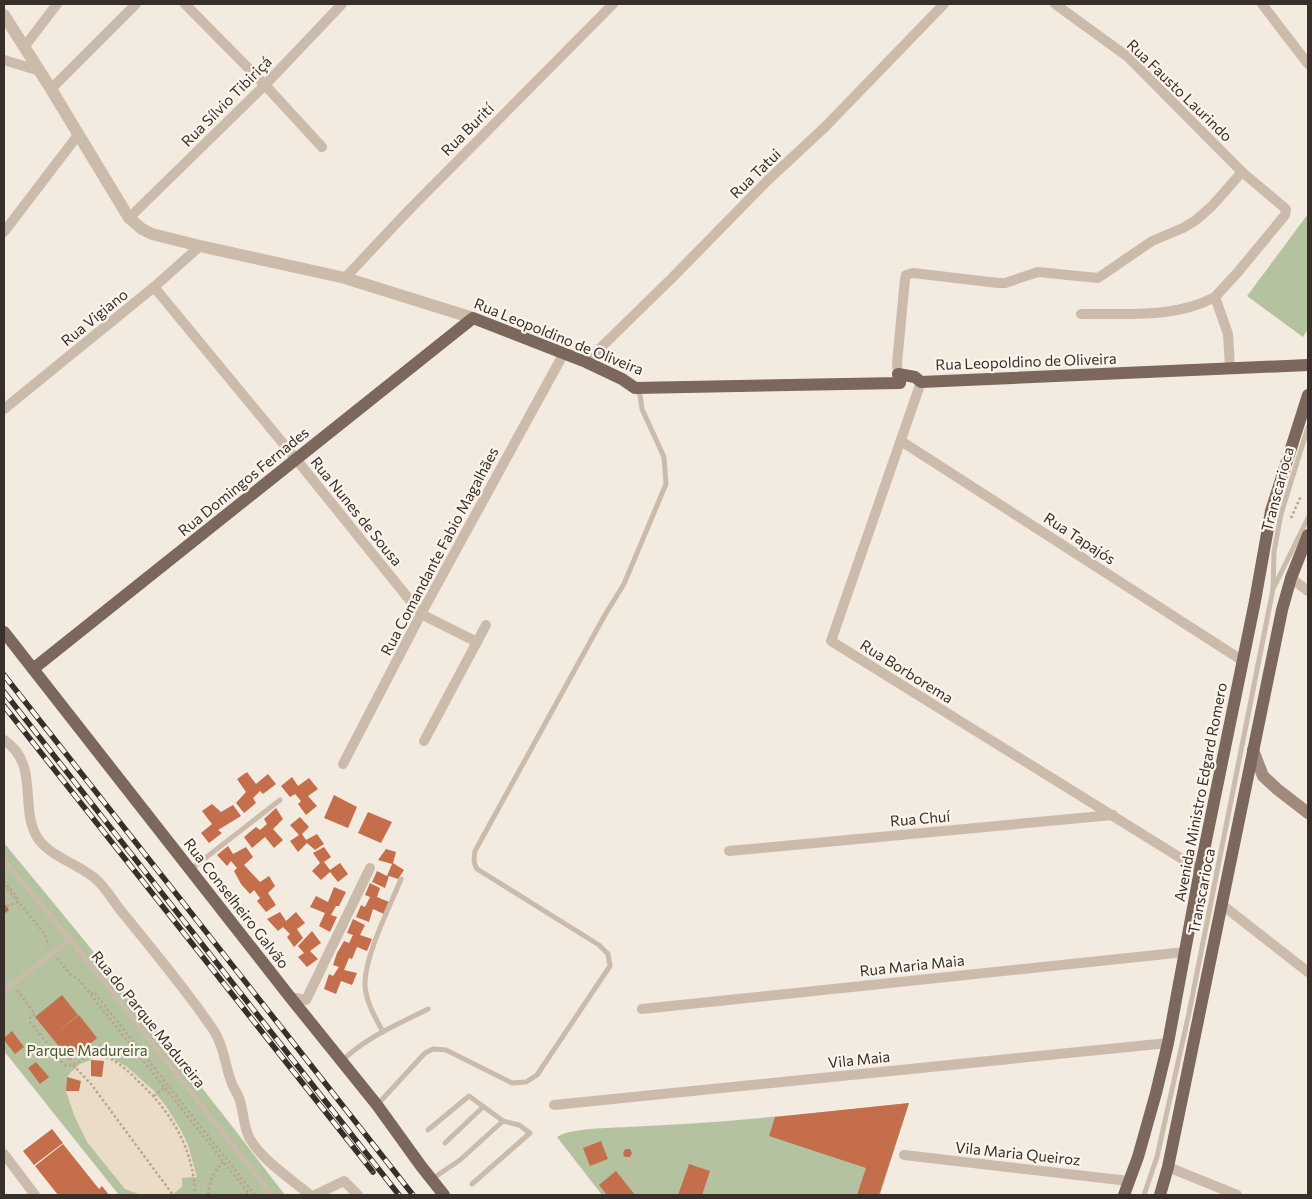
<svg xmlns="http://www.w3.org/2000/svg" width="1312" height="1199" font-family="Commissioner,sans-serif">
  <rect width="100%" height="100%" fill="#f3eae0"/>
  <g fill="#b5c29f">
    <polygon points="1308,214 1308,329 1303,337 1247,296"/>
    <path d="M4 843C100 958 194 1076 285 1195H119L4 1051Z"/>
    <path d="M909 1103 880 1195H602L557 1137C570 1128 610 1128 628 1127 722 1123 816 1113 909 1103Z"/>
  </g>
  <polygon fill="#eadcc7" points="92,1054 105,1055 126,1066 153,1090 166,1106 181,1130 188,1145 197,1177 182,1178 182,1187 172,1195 141,1195 125,1189 87,1142 74,1115 66,1091 67,1077 71,1072 80,1064 91,1060"/>
  <g fill="#c46e4c">
    <polygon points="247,772 256,784 268,774 276,784 263,794 260,791 253,798 256,803 244,813 236,803 246,792 237,779"/>
    <polygon points="292,777 298,786 309,778 318,789 308,796 317,806 306,815 298,804 301,801 295,794 290,797 281,786"/>
    <polygon points="334,795 357,807 348,828 324,818"/>
    <polygon points="212,804 221,812 233,805 241,816 218,830 222,833 209,843 201,833 212,824 202,811"/>
    <polygon points="276,808 283,819 273,829 283,840 274,848 265,837 252,848 244,837 256,827 260,830 267,824 264,819"/>
    <polygon points="368,812 392,822 381,843 358,833"/>
    <polygon points="300,817 309,827 302,834 306,840 317,834 324,844 315,850 307,843 298,852 290,841 299,835 290,825"/>
    <polygon points="228,846 233,854 246,847 253,857 244,865 260,882 269,876 275,886 268,893 276,905 266,912 257,901 260,898 254,890 250,894 241,884 234,871 237,868 231,861 227,866 217,855"/>
    <polygon points="324,847 331,857 324,862 330,870 340,863 348,874 338,882 330,872 321,880 312,871 320,863 313,853"/>
    <polygon points="386,849 396,852 393,863 404,870 398,879 389,876 385,888 372,882 377,871 387,876 392,864 378,860"/>
    <polygon points="370,883 380,888 377,897 389,902 384,914 373,909 369,922 356,917 361,905 365,907 370,897 365,895"/>
    <polygon points="334,887 346,892 339,906 336,906 331,915 337,917 330,932 319,926 325,913 310,907 316,896 328,902"/>
    <polygon points="4,903 9,910 4,914"/>
    <polygon points="280,912 286,921 296,912 305,923 297,929 303,938 294,947 287,937 290,934 283,927 278,931 267,919"/>
    <polygon points="353,919 365,925 360,935 372,939 367,951 357,947 352,959 349,958 344,970 357,973 352,985 341,981 336,994 324,989 329,974 333,976 339,967 333,965 337,953 344,941 349,943 353,935 347,933"/>
    <polygon points="312,931 321,943 310,951 318,959 307,967 298,957 304,953 298,946"/>
    <polygon points="62,995 78,1015 55,1034 79,1015 97,1038 70,1060 35,1017"/>
    <polygon points="12,1031 24,1047 15,1054 4,1040 4,1038"/>
    <polygon points="91,1060 104,1061 102,1077 91,1076"/>
    <polygon points="36,1062 49,1077 40,1084 28,1068"/>
    <polygon points="67,1077 81,1081 79,1091 66,1091"/>
    <polygon points="909,1103 879,1195 857,1195 866,1168 769,1136 775,1117"/>
    <polygon points="52,1129 63,1143 34,1165 23,1151"/>
    <polygon points="601,1141 608,1159 590,1166 583,1148"/>
    <polygon points="63,1144 99,1189 102,1186 109,1195 58,1195 35,1166"/>
    <polygon points="625,1149 630,1149 632,1153 630,1157 625,1157 623,1154"/>
    <polygon points="689,1164 710,1171 702,1195 678,1195"/>
    <polygon points="616,1171 635,1195 607,1195 599,1185"/>
  </g>
  <g fill="none" stroke-linecap="round" stroke-linejoin="round">
    <g stroke="#b7a595" stroke-width="2.5" stroke-dasharray="2.5 2.5" stroke-linecap="butt">
      <polyline points="1291,518 1301,496"/>
      <polyline points="4,881 16,896 18,902 7,906"/>
      <polyline points="4,885 45,934 48,946"/>
      <polyline points="57,958 70,974 79,980 250,1195"/>
      <path d="M17 990 35 1014 30 1018V1022L62 1062 66 1066C83 1065 83 1050 105 1057 117 1060 128 1071 136 1079 170 1110 194 1148 195 1195"/>
      <polyline points="91,994 94,992 255,1195"/>
      <polyline points="73,1065 91,1084 173,1195"/>
      <polyline points="154,1096 166,1086"/>
      <path d="M208 1195C210 1180 213 1171 225 1161"/>
      <polyline points="241,1195 248,1193"/>
    </g>
    <g stroke="#cbbbab" stroke-width="5">
      <polyline points="1274,587 1308,518"/>
      <polyline points="4,860 70,939 272,1195"/>
      <polyline points="190,870 280,800"/>
      <polyline points="4,991 70,939"/>
      <path d="M383 1032C375 1017 366 1002 365 985 364 957 390 906 401 879"/>
      <path d="M342 1061C366 1037 399 1024 428 1009"/>
      <path d="M377 1105 425 1053 433 1049 446 1050 512 1083 526 1082 537 1075 610 966 608 954 599 945 477 869C473 863 474 858 475 851L606 613 624 584 666 484 664 457 642 409 640 395 637 390"/>
      <polyline points="428,1130 469,1096 503,1121"/>
      <polyline points="445,1143 483,1107"/>
      <polyline points="432,1179 460,1160 503,1121 519,1125 530,1133 472,1184"/>
      <polyline points="1144,1195 1157,1157 1189,1013 1273,589 1274,552 1281,514 1308,427"/>
    </g>
    <g stroke="#cbbbab" stroke-width="10">
      <polyline points="185,4 265,85 322,147"/>
      <polyline points="1055,4 1128,57 1242,172 1286,209 1285,215 1238,272 1215,297 1228,334 1230,368"/>
      <polyline points="1262,4 1308,64"/>
      <polyline points="25,46 57,4"/>
      <polyline points="4,60 40,71"/>
      <polyline points="51,89 136,4"/>
      <polyline points="129,218 265,85 342,4"/>
      <polyline points="4,232 78,135"/>
      <polyline points="345,278 407,212 613,4"/>
      <polyline points="154,287 296,459 421,614 477,642"/>
      <path d="M1081 314C1126 313 1174 319 1215 297"/>
      <polyline points="586,362 672,278 767,181 825,127 944,4"/>
      <polyline points="898,374 897,363 905,279 906,275 913,273 998,283 1005,283 1038,272 1098,278 1152,241 1183,228 1196,220 1212,206 1242,172"/>
      <polyline points="921,382 831,641 1200,870"/>
      <polyline points="4,409 154,287 200,246"/>
      <polyline points="901,441 1243,661"/>
      <polyline points="1291,578 1308,591"/>
      <path d="M4 740C40 764 19 806 37 837 49 857 82 865 98 881 109 892 116 906 126 917 156 954 188 992 214 1031 224 1046 225 1065 231 1081 233 1088 237 1092 239 1098 244 1111 243 1127 250 1139 262 1160 291 1179 310 1195"/>
      <polyline points="424,741 486,625"/>
      <polyline points="343,764 421,614 564,353"/>
      <polyline points="729,851 1113,815"/>
      <polyline points="1221,904 1308,972"/>
      <polyline points="290,997 306,1000 370,868"/>
      <polyline points="642,1009 1185,952"/>
      <polyline points="554,1105 1168,1043"/>
      <polyline points="4,1154 35,1195"/>
      <polyline points="904,1155 1129,1181"/>
      <polyline points="1168,1167 1237,1195"/>
      <polyline points="315,1195 344,1181 358,1195"/>
    </g>
    <polyline stroke="#cbbbab" stroke-width="12" points="4,15 51,89 129,218 142,229 152,234 200,246 345,278 473,318"/>
    <polyline stroke="#9f8a7c" stroke-width="12" points="1253,750 1263,776 1277,789 1308,813"/>
    <g stroke="#7b675c" stroke-width="12">
      <polyline points="4,632 290,997 377,1105 421,1166 444,1195"/>
      <polyline points="33,669 473,318 586,362 622,379 635,388 900,383 898,374 915,377 921,382 1308,365"/>
      <polyline points="1124,1195 1138,1157 1156,1093 1168,1043 1200,870 1255,601 1271,511 1308,395"/>
      <polyline points="1160,1195 1168,1167 1282,610 1291,578 1308,535"/>
    </g>
    <defs>
      <g id="rail">
        <polyline points="4,675 413,1195"/>
        <polyline points="4,692 399,1195"/>
        <polyline points="4,706 373,1172"/>
      </g>
    </defs>
    <use href="#rail" stroke="#392f2a" stroke-width="5.5"/>
    <use href="#rail" stroke="#faf4ec" stroke-width="4" stroke-dasharray="11" stroke-linecap="butt"/>
  </g>
  <g text-anchor="middle" dominant-baseline="central" stroke-width="4.5" stroke-linejoin="round" paint-order="stroke">
    <g font-size="15" fill="#392f2a" stroke="#faf4ec">
      <text transform="translate(1180 90) rotate(44)">Rua Fausto Laurindo</text>
      <text transform="translate(226 101) rotate(-45)">Rua Sílvio Tibiriçá</text>
      <text transform="translate(467 129) rotate(-45)">Rua Burití</text>
      <text transform="translate(755 173) rotate(-44)">Rua Tatui</text>
      <text transform="translate(94 317) rotate(-39)">Rua Vigiano</text>
      <text transform="translate(559 336) rotate(22)">Rua Leopoldino de Oliveira</text>
      <text transform="translate(1026 361) rotate(-2)">Rua Leopoldino de Oliveira</text>
      <text transform="translate(243 481) rotate(-39)">Rua Domingos Fernades</text>
      <text transform="translate(1277 489) rotate(-75)">Transcarioca</text>
      <text transform="translate(357 511) rotate(51)">Rua Nunes de Sousa</text>
      <text transform="translate(1080 538) rotate(33)">Rua Tapajós</text>
      <text transform="translate(439 551) rotate(-62)">Rua Comandante Fabio Magalhães</text>
      <text transform="translate(907 671) rotate(32)">Rua Borborema</text>
      <text transform="translate(1200 792) rotate(-79)">Avenida Ministro Edgard Romero</text>
      <text transform="translate(920 818) rotate(-5)">Rua Chuí</text>
      <text transform="translate(1201 891) rotate(-79)">Transcarioca</text>
      <text transform="translate(237 903) rotate(52)">Rua Conselheiro Galvão</text>
      <text transform="translate(912 965) rotate(-6)">Rua Maria Maia</text>
      <text transform="translate(149 1019) rotate(51)">Rua do Parque Madureira</text>
      <text transform="translate(859 1059) rotate(-6)">Vila Maia</text>
      <text transform="translate(1018 1153) rotate(6)">Vila Maria Queiroz</text>
    </g>
    <g font-size="15" fill="#47572e" stroke="#faf4ec">
      <text x="87" y="1050">Parque Madureira</text>
    </g>
  </g>
  <rect width="1312" height="1199" fill="none" stroke="#392f2a" stroke-width="10"/>
</svg>
